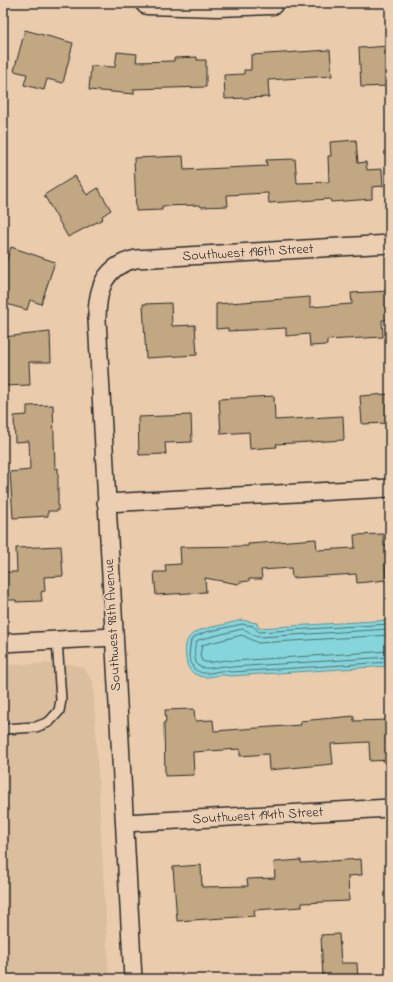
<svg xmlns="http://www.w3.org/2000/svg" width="393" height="982" font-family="'Indie Flower',sans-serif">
  <rect width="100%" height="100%" fill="#eaccad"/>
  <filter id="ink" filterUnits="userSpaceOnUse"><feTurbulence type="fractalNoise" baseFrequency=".025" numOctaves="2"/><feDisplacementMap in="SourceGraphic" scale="8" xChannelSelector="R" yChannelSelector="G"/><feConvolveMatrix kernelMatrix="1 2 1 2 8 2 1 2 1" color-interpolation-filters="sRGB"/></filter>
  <g filter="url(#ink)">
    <polygon fill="#dabe9e" points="65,663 84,668 93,682 109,979 3,979 3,665"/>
    <path fill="#85d6dc" stroke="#619295" d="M242 620 257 623 258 628 390 620V666L230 676C219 672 208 681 197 675 189 672 187 666 186 658 182 633 197 630 217 626 226 624 234 622 242 620Z"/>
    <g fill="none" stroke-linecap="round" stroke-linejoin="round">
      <g stroke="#4f6f72" stroke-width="1">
        <path d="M390 624 259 632 253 626 242 624 206 632 196 636 191 640 190 647 189 656 193 668C208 680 216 667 231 672L390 662"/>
        <path d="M390 629 259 637C251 636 249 630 242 629L198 640C193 646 194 657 197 665 208 673 220 663 232 667L390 657"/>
        <path d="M390 635 258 643 242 635 202 645 200 655 202 661C211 665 223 658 233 661L390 651"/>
      </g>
    </g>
    <g fill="#c1a782" stroke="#2b2b2b">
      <polygon points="25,30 73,43 63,83 47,79 44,90 24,85 27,74 14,71"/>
      <polygon points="390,46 390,86 361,87 359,48"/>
      <polygon points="330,50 332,76 268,80 269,97 225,99 224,75 244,74 244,70 251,70 251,55"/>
      <polygon points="117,52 137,54 136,62 174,61 174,58 197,57 197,60 206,60 206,87 134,89 134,94 89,90 91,66 115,67"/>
      <polygon points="356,140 358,163 366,162 367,170 382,169 383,186 372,187 372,199 331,202 330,199 269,203 268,193 227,195 228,206 201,207 200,205 162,206 162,210 136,211 134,158 183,156 184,170 267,166 266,160 295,159 297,183 329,182 328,156 331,156 330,142"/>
      <polygon points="75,176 87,195 98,188 111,210 102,216 103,219 68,237 44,195"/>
      <polygon points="11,247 55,262 41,304 30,300 27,310 3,303 3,270"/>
      <polygon points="390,291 390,320 382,320 383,337 327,340 327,345 310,346 309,334 286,336 286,328 228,331 228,328 216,329 216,304 310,297 310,307 352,304 351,293"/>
      <polygon points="171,303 172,326 195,325 197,355 146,358 143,304"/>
      <polygon points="50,332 51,362 29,362 30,385 3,386 3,337"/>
      <polygon points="390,394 390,423 362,424 360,396"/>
      <polygon points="274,396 275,420 343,416 344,440 276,444 277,447 250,449 249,432 221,434 219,399"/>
      <polygon points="53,405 55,469 58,468 58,511 48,511 48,516 13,518 10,472 30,470 29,441 15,442 14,416 27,415 27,406"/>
      <polygon points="191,415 192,442 165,443 166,454 139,455 138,417"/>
      <polygon points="383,534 384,546 390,545 390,564 385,564 386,580 357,583 356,574 292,578 291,568 261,570 262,579 249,579 249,581 240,582 238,584 205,578 206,592 156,595 154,572 166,572 165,565 181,564 180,547 248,546 248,544 316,539 317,550 355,548 354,535"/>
      <polygon points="61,546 63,576 44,577 45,591 41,592 42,601 16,602 16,600 6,600 5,572 17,572 16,548"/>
      <polygon points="194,709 195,721 213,720 214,731 301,725 300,721 354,716 354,721 390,720 390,760 370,761 369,742 331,744 333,764 269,770 268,754 240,756 240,749 193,752 194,775 165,776 164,722 166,722 165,710"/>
      <polygon points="361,859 362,875 348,876 349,901 302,903 302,907 254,910 255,916 177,921 173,867 201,865 202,887 248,886 247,879 275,878 274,862 301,860 301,863"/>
      <polygon points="339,934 341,963 357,963 358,979 323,979 321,935"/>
    </g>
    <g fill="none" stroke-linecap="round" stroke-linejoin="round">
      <defs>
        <polyline id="service" points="3,729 36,727 49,722 59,711 61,700 57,640"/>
        <g id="minor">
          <polyline points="106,503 390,488"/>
          <polyline points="3,643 114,637"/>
          <path id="s1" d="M125 823 390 808"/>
          <path id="s2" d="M133 979 97 319C97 289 104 266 136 259L390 244"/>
        </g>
        <polyline id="tertiary" points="147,3 217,5 272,3"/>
      </defs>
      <use href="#service" stroke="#2b2b2b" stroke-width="12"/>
      <use href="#minor" stroke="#2b2b2b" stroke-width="20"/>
      <use href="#tertiary" stroke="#2b2b2b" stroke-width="25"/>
      <use href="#service" stroke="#eccfb3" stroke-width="9"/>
      <use href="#minor" stroke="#eccfb3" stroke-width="17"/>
      <use href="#tertiary" stroke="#eccfb3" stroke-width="22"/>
    </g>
  </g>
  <g text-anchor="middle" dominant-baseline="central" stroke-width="3" stroke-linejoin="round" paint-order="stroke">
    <g font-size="14" fill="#2b2b2b" stroke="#eccfb3">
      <text stroke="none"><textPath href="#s2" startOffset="852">Southwest 196th Street</textPath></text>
      <text transform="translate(113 625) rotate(-93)">Southwest 98th Avenue</text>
      <text stroke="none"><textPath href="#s1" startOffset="133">Southwest 194th Street</textPath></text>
    </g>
  </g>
  <rect width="393" height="982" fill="none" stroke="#eccfb3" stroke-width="16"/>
  <rect x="8" y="8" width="377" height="966" fill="none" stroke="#2b2b2b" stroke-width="1.5" filter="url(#ink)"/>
</svg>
